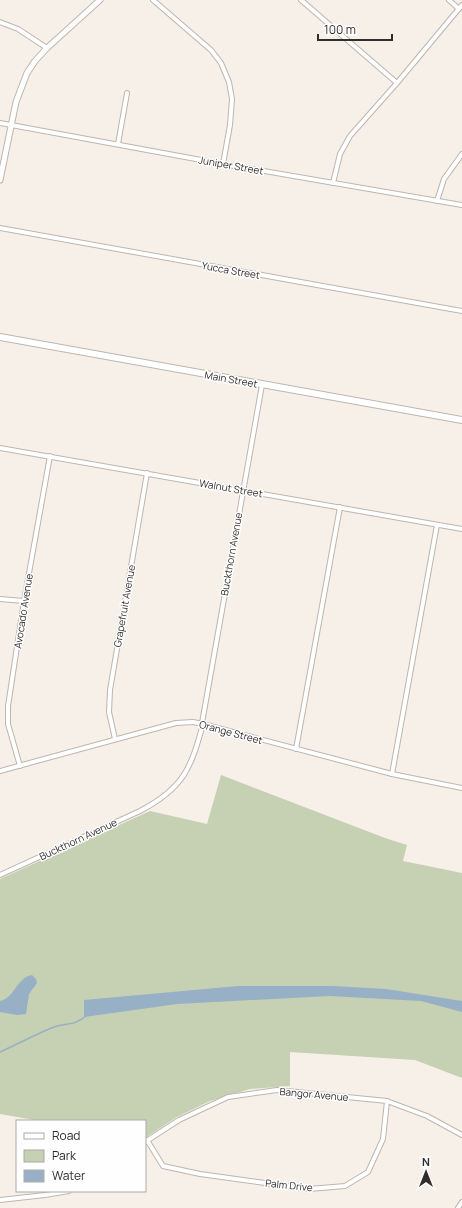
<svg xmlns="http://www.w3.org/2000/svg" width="462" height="1208" font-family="Manrope,sans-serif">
  <rect width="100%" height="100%" fill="#f6f0e8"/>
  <polygon fill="#c6d0b3" points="221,775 385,838 407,845 403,861 462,873 462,1078 415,1060 290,1052 290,1086 250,1089 210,1101 177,1117 145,1138 145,1121 40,1121 0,1114 0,879 150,811 207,824"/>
  <g fill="#97b0c6">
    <path d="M32 975 36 979 37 983 29 994 26 1014 17 1015 0 1012V1001C15 998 16 978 32 975Z"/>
    <polygon points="238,986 333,986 386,989 462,1001 462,1012 421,1001 330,996 177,1004 84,1017 84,1000"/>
  </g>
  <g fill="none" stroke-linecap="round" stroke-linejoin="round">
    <path stroke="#97b0c6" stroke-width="1.5" d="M0 1052C18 1044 36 1034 54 1027 67 1022 73 1027 86 1016"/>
    <defs>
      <g id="minor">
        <polyline points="153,0 211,50 221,63 229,82 232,99 230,125 223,164"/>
        <polyline points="301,0 397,83"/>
        <polyline points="449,0 459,9"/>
        <polyline points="0,22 18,29 47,48"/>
        <polyline points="0,123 223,164 462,205"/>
        <polyline points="118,144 127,93"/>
        <polyline points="333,183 340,154 350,136 397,83 462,5"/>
        <polyline points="437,201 444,179 462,154"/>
        <polyline points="0,228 462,311"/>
        <polyline points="0,448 462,529"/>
        <polyline points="0,599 24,601"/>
        <polyline points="202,723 262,385"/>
        <polyline points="115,739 109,712 110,690 147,473"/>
        <polyline points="296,749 340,507"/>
        <polyline points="20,766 8,724 8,706 24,601 50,456"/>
        <polyline points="0,771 176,723 193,722 203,724 392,774 462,788"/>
        <polyline points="392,774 437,525"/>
        <path d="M0 875 140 811C184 788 191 768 203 724"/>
        <polyline points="147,1140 163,1166 200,1174 309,1189 345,1186 368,1172 383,1139 387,1101"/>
        <polyline points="145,1142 179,1120 228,1097 277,1090 387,1101 427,1116 462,1135"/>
        <polyline points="0,1200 45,1195 69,1191"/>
        <polyline points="458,1208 462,1202"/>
      </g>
      <polyline id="tertiary" points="0,180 16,102 27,73 35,61 47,48 100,0"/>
      <polyline id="secondary" points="0,337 462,420"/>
    </defs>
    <use href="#minor" stroke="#bdb6af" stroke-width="6"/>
    <use href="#tertiary" stroke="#bdb6af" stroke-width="7"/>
    <use href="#secondary" stroke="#bdb6af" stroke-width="8"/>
    <use href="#minor" stroke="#fff" stroke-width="4"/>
    <use href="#tertiary" stroke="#fff" stroke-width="5"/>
    <use href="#secondary" stroke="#fff" stroke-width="6"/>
  </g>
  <g text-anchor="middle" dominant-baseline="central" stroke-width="3" stroke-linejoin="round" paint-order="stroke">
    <g font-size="10" fill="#302d2a" stroke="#fefefe">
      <text transform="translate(231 165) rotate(10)">Juniper Street</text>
      <text transform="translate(231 270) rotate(10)">Yucca Street</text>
      <text transform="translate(231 379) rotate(10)">Main Street</text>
      <text transform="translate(231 488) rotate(10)">Walnut Street</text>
      <text transform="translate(231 554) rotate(-80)">Buckthorn Avenue</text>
      <text transform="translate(124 606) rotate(-80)">Grapefruit Avenue</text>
      <text transform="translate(23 611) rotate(-81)">Avocado Avenue</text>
      <text transform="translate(231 732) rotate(15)">Orange Street</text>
      <text transform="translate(78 839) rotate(-25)">Buckthorn Avenue</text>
      <text transform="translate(314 1094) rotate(5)">Bangor Avenue</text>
      <text transform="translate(289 1185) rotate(6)">Palm Drive</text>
    </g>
  </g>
  <rect x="16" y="1120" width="130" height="72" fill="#fefefe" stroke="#acaaa9"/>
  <rect x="24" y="1133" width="20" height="6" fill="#ffffff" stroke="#acaaa9"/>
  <text x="52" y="1140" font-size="12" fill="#302d2a">Road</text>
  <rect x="24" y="1150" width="20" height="12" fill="#c6d0b3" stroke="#acaaa9"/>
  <text x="52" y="1160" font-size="12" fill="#302d2a">Park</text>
  <rect x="24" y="1170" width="20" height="12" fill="#97b0c6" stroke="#acaaa9"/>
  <text x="52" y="1180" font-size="12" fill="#302d2a">Water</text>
  <g transform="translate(426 1172)" stroke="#fefefe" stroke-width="3" paint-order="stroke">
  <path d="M0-3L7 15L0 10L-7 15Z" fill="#302d2a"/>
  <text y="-6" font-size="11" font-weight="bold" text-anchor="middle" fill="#302d2a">N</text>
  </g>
  <path d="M318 34v6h74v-6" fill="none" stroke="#302d2a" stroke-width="2"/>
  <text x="324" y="34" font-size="12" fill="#302d2a" stroke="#fefefe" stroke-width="3" paint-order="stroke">100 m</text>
</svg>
